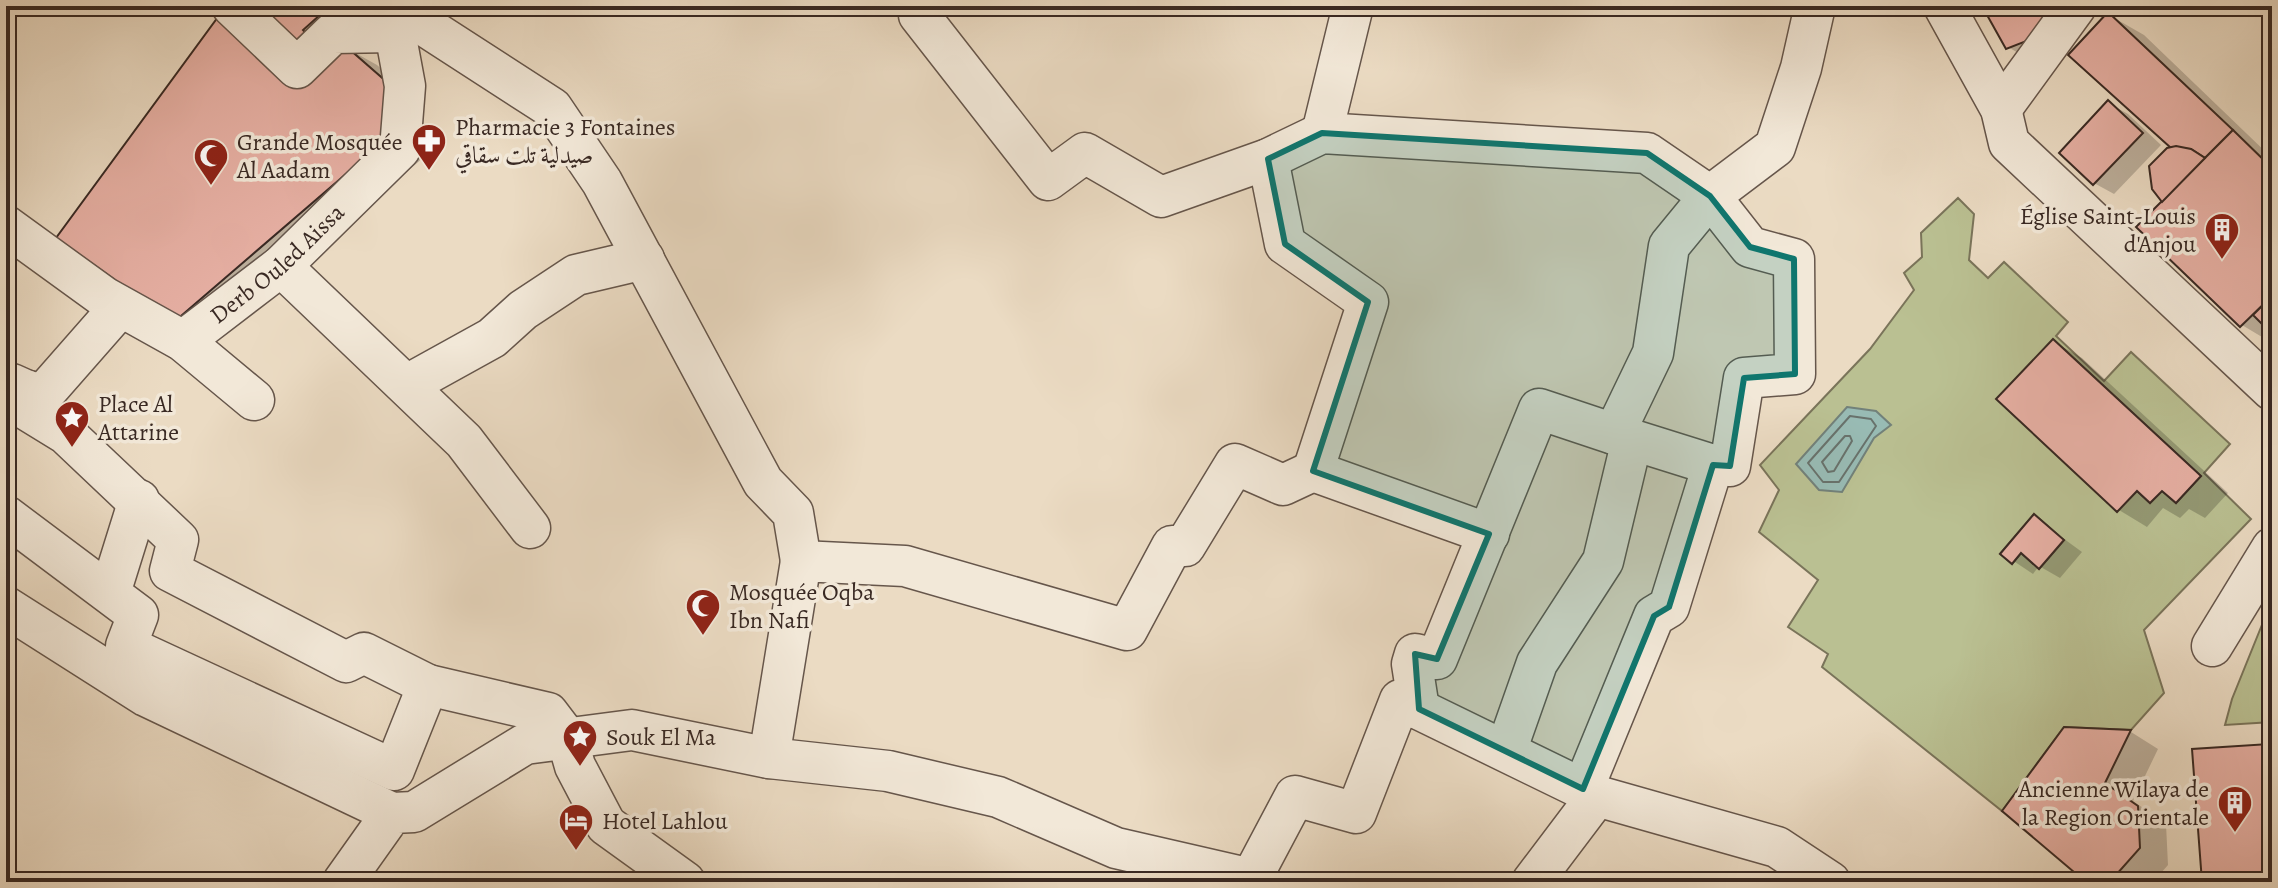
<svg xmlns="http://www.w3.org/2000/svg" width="2278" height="888" font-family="Alegreya,Amiri,serif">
  <rect width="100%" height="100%" fill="#ebdbc3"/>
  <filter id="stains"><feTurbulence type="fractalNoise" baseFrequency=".0025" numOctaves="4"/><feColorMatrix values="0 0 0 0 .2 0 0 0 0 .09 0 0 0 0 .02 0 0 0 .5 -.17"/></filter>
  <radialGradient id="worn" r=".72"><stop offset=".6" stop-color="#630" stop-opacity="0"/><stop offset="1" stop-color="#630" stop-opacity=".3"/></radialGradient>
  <g fill="#bac092" stroke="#7a745a" stroke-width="2" fill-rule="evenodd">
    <path d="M1958 198 1974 214 1969 260 1988 278 2004 262 2068 322 2056 336 2104 381 2131 352 2230 444 2204 473 2251 519 2144 630 2164 693 2131 730 2064 727 2002 811 1822 667 1828 654 1788 627 1818 580 1759 532 1779 490 1760 465 1870 349 1914 290 1904 273 1922 257 1921 233ZM2053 339 2201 476 2176 503 2162 491 2150 503 2137 491 2117 511ZM2034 514 2064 540 2039 569 2021 553 2012 564 2000 554Z"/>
    <polygon points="2272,600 2272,722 2225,725 2232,699"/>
  </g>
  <polygon fill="#98bbb4" stroke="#72817a" stroke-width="2" points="1847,407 1876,411 1891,425 1874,438 1842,492 1819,490 1796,464"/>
  <g fill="#0003">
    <polygon points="260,6 423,6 343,46 377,65 423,106 424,157 211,341 175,320"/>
    <polygon points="1984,6 2096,6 2068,52 2037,64 2008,47"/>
    <polygon points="2109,15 2144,35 2272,158 2272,343 2242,325 2164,202 2174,148"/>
    <polygon points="2108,103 2128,114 2161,145 2114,194 2094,183"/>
    <polygon points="2054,342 2082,358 2228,493 2205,518 2189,509 2180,518 2163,508 2147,527 2119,510"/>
    <polygon points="2034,517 2082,552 2060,578 2039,566 2033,574 2003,554"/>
    <polygon points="2065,729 2131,732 2158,749 2133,801 2166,824 2168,865 2153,882 2093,882 2082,876"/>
    <polygon points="2268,746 2272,748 2272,882 2204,882"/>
  </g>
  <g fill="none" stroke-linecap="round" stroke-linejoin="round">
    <g stroke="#68726c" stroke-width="2">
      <polygon points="1850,416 1871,419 1876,426 1839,482 1823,482 1808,463"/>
      <polygon points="1845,436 1850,436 1852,441 1834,471 1828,472 1822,462"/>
    </g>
  </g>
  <g fill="#e6afa3" stroke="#392923" stroke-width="2">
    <polygon points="258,6 330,6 303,30 311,39 299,52"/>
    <polygon points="1982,6 2058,6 2039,36 2006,49"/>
    <polygon points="2108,12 2233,130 2205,158 2191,149 2171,148 2068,55"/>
    <polygon points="218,17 299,86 341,42 388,83 389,137 174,322 56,238"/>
    <polygon points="2108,100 2143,133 2093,185 2059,153"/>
    <polygon points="2233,130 2272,168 2272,296 2240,327 2136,227"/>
    <polygon points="2176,146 2191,149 2205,158 2162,202 2152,189 2149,166 2167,148"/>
    <polygon points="2272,296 2272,330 2270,332 2253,315"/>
    <polygon points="2053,339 2201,476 2176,503 2162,491 2150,503 2137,491 2117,512 1996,399"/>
    <polygon points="2034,514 2064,540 2039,569 2021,553 2012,564 2000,554"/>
    <polygon points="2064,727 2131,730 2105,783 2138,806 2140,848 2116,875 2081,878 2002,811"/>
    <polygon points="2269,744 2272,882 2202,882 2192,749"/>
  </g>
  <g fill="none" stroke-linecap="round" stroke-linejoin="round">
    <defs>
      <g id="minor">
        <polyline points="232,6 297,68 333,33 395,32"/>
        <polyline points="919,6 919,15 1048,180 1085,153 1161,197 1268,159 1322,133 1647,153 1710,196 1750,247 1794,259 1795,374 1744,378 1730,466 1713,465 1614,434 1653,353 1669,246 1710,196 1775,147 1801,68 1815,6"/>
        <polyline points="1944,6 2001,109 2009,143 2272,390"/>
        <polyline points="405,13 552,108 602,182 763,482 793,513 801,561"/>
        <polyline points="2001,109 2076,6"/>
        <polyline points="1322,133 1353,6"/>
        <polyline points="1268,159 1285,244 1368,302 1313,471"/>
        <polyline points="6,226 104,297 183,341 254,400"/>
        <polyline points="281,266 464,441 530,528"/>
        <path id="s1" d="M183 341 281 266 400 149 405 86 395 32 408 6"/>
        <polyline points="12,384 41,397 120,307"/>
        <polyline points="407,385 492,338 523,310 576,275 644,259"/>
        <polyline points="29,391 22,407 66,434 178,540 170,571 346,662 364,653 428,685"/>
        <polyline points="6,516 138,615 126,646 394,770 428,685 548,713 567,738 575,766 606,825 685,882"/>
        <polyline points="110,593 139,500"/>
        <polyline points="6,607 146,696 392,813"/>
        <polyline points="2212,646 2272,548"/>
        <polyline points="1419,709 1412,664 1415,654 1437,659 1539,409 1614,434"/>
        <polyline points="1506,751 1537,663 1603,561 1632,440"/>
        <polyline points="769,758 801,561 905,566 1127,630 1172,546 1185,546 1235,464 1283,485 1313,471 1489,534"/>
        <polyline points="1583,789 1654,616 1669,607 1713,465"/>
        <polyline points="343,882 392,813 414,812 525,744 632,730 769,758 888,771 998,797 1116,848 1251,879 1295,796 1356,813 1400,700 1597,796 1777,847 1830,882"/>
        <polyline points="1532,882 1597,796"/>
      </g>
    </defs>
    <use href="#minor" stroke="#66564b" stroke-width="43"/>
    <use href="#minor" stroke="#f2e8d8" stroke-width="40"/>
  </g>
  <path fill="#0f766e" fill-opacity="0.2" stroke="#0f766e" stroke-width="6" stroke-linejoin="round" d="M1322 133 1647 153 1710 196 1750 247 1794 259 1795 374 1744 378 1730 466 1713 465 1669 607 1654 616 1583 789 1419 709 1415 654 1437 659 1489 534 1313 471 1368 302 1285 244 1268 159Z"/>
  <defs>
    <symbol id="pharmacy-pin" viewBox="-11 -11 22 30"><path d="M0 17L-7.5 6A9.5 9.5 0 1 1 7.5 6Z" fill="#8f2418" stroke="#f2e8d8"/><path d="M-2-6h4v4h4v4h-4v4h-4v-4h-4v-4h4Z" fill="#fff"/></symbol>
    <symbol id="mosque-pin" viewBox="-11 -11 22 30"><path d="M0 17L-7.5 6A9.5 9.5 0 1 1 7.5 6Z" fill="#8f2418" stroke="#f2e8d8"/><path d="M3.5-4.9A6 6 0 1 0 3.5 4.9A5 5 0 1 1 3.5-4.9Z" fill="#fff"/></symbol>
    <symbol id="building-pin" viewBox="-11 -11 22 30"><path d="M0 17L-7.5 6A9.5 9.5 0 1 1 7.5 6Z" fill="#8f2418" stroke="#f2e8d8"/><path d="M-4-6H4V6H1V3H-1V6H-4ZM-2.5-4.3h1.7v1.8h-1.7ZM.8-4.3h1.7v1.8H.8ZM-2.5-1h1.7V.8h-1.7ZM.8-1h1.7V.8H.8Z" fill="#fff"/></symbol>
    <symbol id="sight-pin" viewBox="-11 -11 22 30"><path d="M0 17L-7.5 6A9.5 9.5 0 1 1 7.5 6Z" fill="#8f2418" stroke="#f2e8d8"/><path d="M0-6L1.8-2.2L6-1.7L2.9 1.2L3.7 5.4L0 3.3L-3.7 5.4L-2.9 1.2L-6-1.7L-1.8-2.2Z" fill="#fff"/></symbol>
    <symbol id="hotel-pin" viewBox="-11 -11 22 30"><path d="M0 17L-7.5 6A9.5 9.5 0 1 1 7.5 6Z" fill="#8f2418" stroke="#f2e8d8"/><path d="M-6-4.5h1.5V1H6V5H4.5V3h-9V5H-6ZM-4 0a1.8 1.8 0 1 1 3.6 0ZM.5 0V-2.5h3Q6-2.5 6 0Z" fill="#fff"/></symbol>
  </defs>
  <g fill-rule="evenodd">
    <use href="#pharmacy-pin" x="409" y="121" width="40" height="54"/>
    <use href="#mosque-pin" x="191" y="136" width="40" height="54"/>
    <use href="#building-pin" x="2202" y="210" width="40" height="54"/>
    <use href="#sight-pin" x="52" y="398" width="40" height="54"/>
    <use href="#mosque-pin" x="683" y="586" width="40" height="54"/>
    <use href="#sight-pin" x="560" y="717" width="40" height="54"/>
    <use href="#building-pin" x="2215" y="783" width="40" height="54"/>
    <use href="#hotel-pin" x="556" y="801" width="40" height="54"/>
  </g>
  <g text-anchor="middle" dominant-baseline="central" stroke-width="7" stroke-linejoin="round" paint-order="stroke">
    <g font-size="24" fill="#392923" stroke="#f2e8d8" text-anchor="start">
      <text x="455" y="127">Pharmacie 3 Fontaines<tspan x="455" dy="28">صيدلية تلت سقاقي</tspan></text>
      <text x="237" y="142">Grande Mosquée<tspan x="237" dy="28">Al Aadam</tspan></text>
      <text x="2196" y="216" text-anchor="end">Église Saint-Louis<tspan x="2196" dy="28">d'Anjou</tspan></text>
      <text x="98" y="404">Place Al<tspan x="98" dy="28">Attarine</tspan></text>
      <text x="729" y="592">Mosquée Oqba<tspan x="729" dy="28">Ibn Nafi</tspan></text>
      <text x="606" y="737">Souk El Ma</text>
      <text x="2209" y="789" text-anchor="end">Ancienne Wilaya de<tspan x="2209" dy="28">la Region Orientale</tspan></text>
      <text x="602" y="821">Hotel Lahlou</text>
    </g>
    <g font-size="24" fill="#392923" stroke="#f2e8d8">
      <text stroke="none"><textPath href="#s1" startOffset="122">Derb Ouled Aissa</textPath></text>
    </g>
  </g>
  <rect width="2278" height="888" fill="none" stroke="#ebdbc3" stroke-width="32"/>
  <rect x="8" y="8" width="2262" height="872" fill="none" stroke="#392923" stroke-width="4"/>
  <rect x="16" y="16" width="2246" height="856" fill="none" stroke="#392923" stroke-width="2"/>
  <rect width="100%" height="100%" filter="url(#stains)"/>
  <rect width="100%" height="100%" fill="url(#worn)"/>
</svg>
